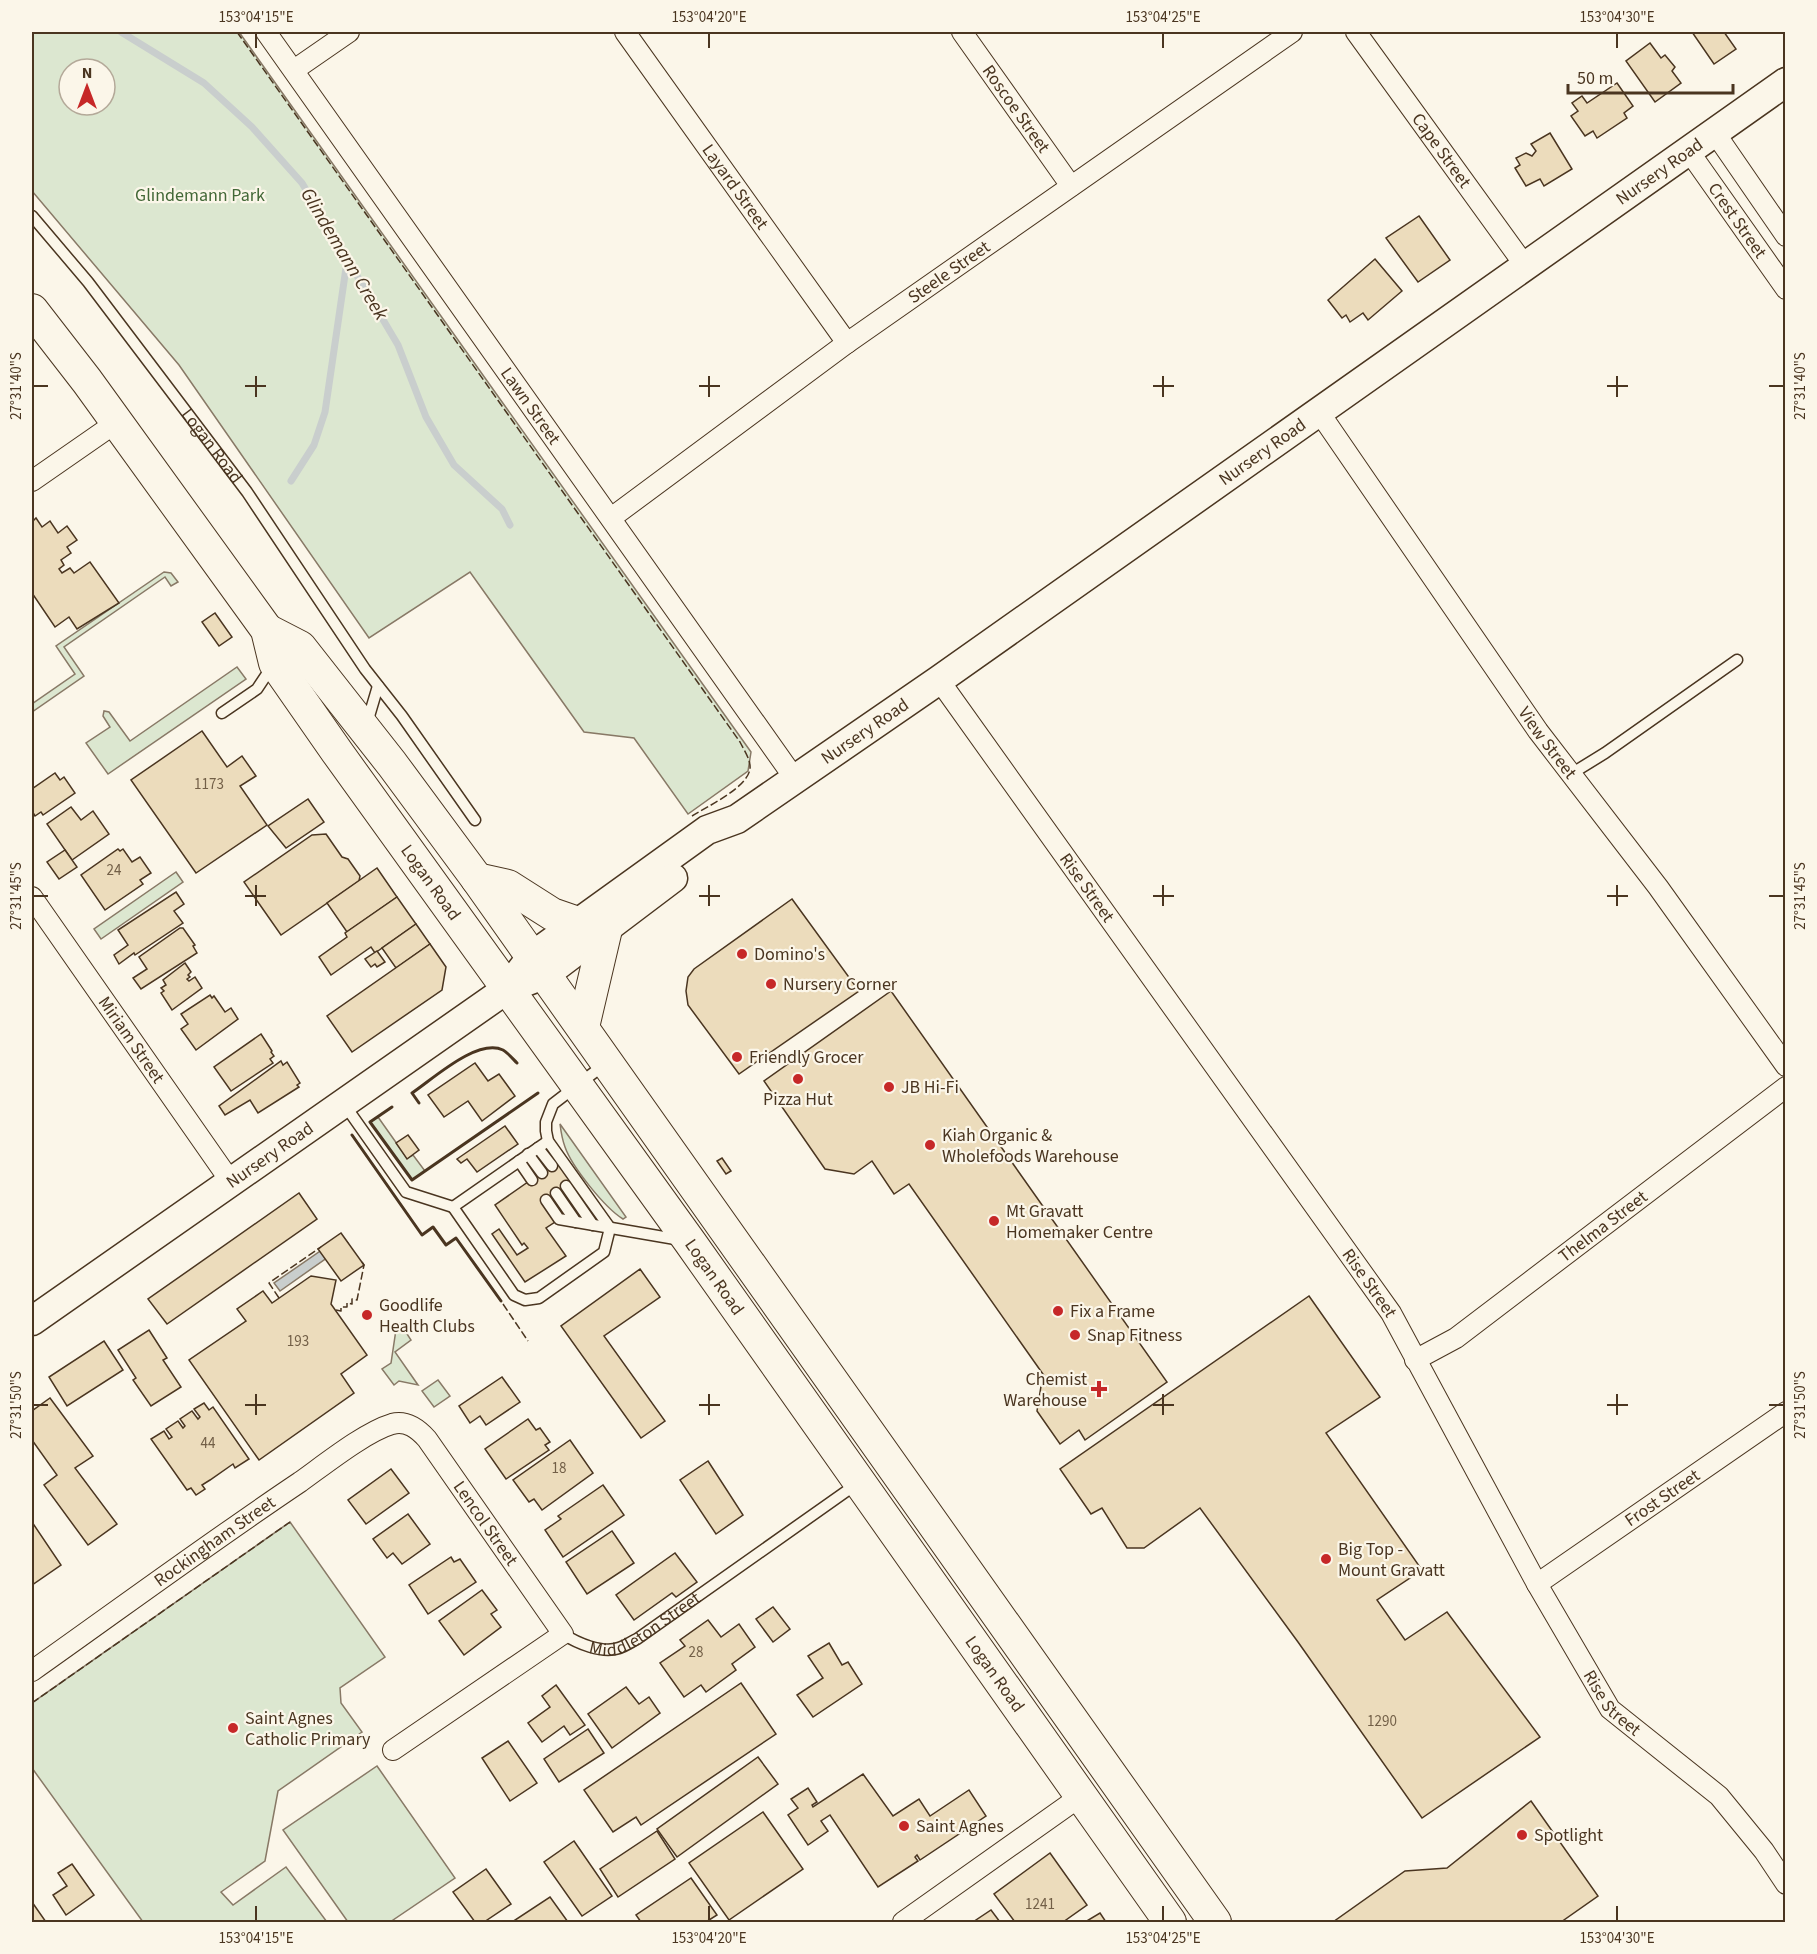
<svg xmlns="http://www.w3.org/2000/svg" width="1817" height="1954" font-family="'Source Sans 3',sans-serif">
  <rect width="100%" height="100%" fill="#fbf6e9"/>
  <g fill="#dce7d0" stroke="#887966" stroke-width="1.5" fill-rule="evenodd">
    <path d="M32 32H239L751 752 748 771 688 814 634 738 584 732 470 572 369 638 179 365 32 191ZM69 69H105V105H69Z"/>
    <polygon points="164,572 171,573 178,582 171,586 165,577 64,647 84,676 32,712 32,704 75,674 56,646"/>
    <polygon points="237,667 246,679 108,774 86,743 110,727 103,716 104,711 109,712 130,741"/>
    <polygon points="176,872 183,882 101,939 94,929"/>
    <polygon points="378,1117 407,1158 413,1155 425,1171 412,1180 370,1122"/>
    <path d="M560 1124 626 1217 623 1219C605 1208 572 1167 565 1147 562 1139 561 1132 560 1124Z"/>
    <polygon points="397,1323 400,1323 411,1340 395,1352 418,1385 399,1381 394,1385 382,1369 391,1363"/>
    <polygon points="438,1380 450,1396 434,1407 422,1391"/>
    <polygon points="290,1522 385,1657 340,1688 341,1703 362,1732 278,1791 265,1861 221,1892 233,1905 286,1867 327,1922 143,1922 32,1768 32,1703"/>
    <polygon points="377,1766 455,1878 390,1922 348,1922 283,1830"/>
  </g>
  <polygon fill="#c9cecd" stroke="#887966" stroke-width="1.5" points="342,1236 348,1243 280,1291 274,1283"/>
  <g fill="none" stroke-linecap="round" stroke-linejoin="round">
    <g stroke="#c9cecd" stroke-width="7">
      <polyline points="121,32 204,83 252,127 302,183 398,345 426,417 454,465 502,509 510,525"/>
      <polyline points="291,481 314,445 325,412 347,261"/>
    </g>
  </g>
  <g fill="#ecdcbc" stroke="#4a3520" stroke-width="1.5">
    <polygon points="1692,32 1724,32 1736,49 1714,64"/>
    <polygon points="1650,43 1661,58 1665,55 1675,67 1672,71 1681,83 1655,102 1626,61"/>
    <polygon points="1617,83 1633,106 1624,113 1627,118 1597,138 1593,131 1585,136 1571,116 1578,111 1572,103 1582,96 1587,103"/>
    <polygon points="1550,133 1572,169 1544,186 1540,179 1526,186 1515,168 1520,165 1516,158 1526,153 1532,156 1536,151 1531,144"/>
    <polygon points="1419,216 1450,260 1418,282 1386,238"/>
    <polygon points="1375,259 1402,291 1368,320 1363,313 1350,322 1346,315 1342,318 1328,300"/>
    <polygon points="36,518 42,527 50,521 58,533 67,526 77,540 67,547 71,553 61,560 64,565 59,569 62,573 70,568 74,573 90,562 119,603 77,629 69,617 55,627 32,593 32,522"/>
    <polygon points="215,613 232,637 219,646 202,622"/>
    <polygon points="202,731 227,767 242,756 256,776 240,786 267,825 196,873 131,780"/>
    <polygon points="55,773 60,780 64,777 75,793 43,815 41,812 35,816 32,811 32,789"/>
    <polygon points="308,799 324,822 286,848 268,826"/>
    <polygon points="71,807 81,820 93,811 109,834 72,860 47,824"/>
    <polygon points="326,834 342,857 348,859 360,876 359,881 281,935 244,882 312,835"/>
    <polygon points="118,849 120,851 123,849 132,862 140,857 151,873 140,880 143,884 105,910 81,875"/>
    <polygon points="65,850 77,867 59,879 47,862"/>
    <polygon points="377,868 397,897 347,932 327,903"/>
    <polygon points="176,892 184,904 174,911 183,923 135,955 134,953 119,964 114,955 128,945 118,930"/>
    <polygon points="397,897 416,924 375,953 371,947 331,975 319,957 347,937 345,933"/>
    <polygon points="792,899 859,991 739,1074 688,1005 686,991 688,977 694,969"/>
    <polygon points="416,924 430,944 396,968 382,948"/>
    <polygon points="180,928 183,928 195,945 193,946 197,953 141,989 133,978 147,969 139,957"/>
    <polygon points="430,944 446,967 442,990 352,1052 327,1016"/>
    <polygon points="377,951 385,962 377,967 375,964 371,967 365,959"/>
    <polygon points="185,963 191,972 188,975 190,977 187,979 189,981 195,977 202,988 172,1010 161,993 164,991 161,988 166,985 163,980"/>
    <polygon points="891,991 1167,1382 1085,1440 1079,1430 1060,1444 1037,1411 1042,1380 1045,1377 909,1184 894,1194 872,1161 854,1174 825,1169 764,1081"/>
    <polygon points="210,995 212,998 214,996 225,1012 231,1008 238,1019 196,1050 181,1029 188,1024 181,1014"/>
    <polygon points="261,1034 272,1051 271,1052 274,1056 270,1059 273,1063 231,1091 214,1067"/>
    <polygon points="281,1061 283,1065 287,1062 300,1083 297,1085 299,1087 258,1113 250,1100 225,1115 219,1106"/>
    <polygon points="475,1063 488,1081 499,1074 515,1096 482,1121 468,1101 444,1117 428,1095"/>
    <polygon points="505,1126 518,1144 477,1172 467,1159 461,1163 457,1159"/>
    <polygon points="408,1135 419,1150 407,1159 396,1143"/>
    <polygon points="722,1158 731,1171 726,1174 717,1161"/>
    <polygon points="558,1161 572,1181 542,1203 555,1222 546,1228 566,1256 525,1282 492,1234 499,1229 517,1255 528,1248 524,1243 522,1245 495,1205"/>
    <polygon points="299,1193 317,1219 167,1324 148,1299"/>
    <polygon points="341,1233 364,1265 341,1281 318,1249"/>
    <polygon points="640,1269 660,1297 604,1336 665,1421 641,1438 561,1326"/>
    <polygon points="311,1276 336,1280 331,1304 367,1355 341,1374 354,1393 259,1460 189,1360 246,1321 237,1309 263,1291 272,1303"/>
    <polygon points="1309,1296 1380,1397 1326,1433 1422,1570 1377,1600 1405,1640 1447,1612 1540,1737 1422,1818 1298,1642 1200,1508 1144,1548 1127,1548 1102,1508 1091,1514 1060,1469"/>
    <polygon points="149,1330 167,1358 163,1360 181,1387 151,1406 133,1380 136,1378 118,1350"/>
    <polygon points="104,1341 123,1370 67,1406 49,1377"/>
    <polygon points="502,1377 520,1402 486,1425 480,1416 470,1423 459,1406"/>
    <polygon points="50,1398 93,1456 75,1468 117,1524 88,1545 44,1485 57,1475 32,1440 32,1411"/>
    <polygon points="204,1403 209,1410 213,1407 249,1459 235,1468 233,1464 210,1480 202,1485 205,1489 196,1495 191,1488 187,1490 151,1439 164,1431 169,1439 172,1437 166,1429 178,1421 183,1428 185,1426 180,1419 192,1411 198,1419 200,1417 194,1409"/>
    <polygon points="528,1419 536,1430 540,1428 550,1442 545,1445 549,1450 506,1479 485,1449"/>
    <polygon points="570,1440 593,1473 542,1510 534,1499 529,1502 513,1480"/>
    <polygon points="708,1461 743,1515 716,1534 680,1480"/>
    <polygon points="391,1469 409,1493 366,1524 348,1500"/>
    <polygon points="603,1485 624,1515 563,1557 545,1530 561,1519 558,1516"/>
    <polygon points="408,1514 430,1544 402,1564 393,1553 387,1558 373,1539"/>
    <polygon points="32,1522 61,1565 32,1585"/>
    <polygon points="612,1531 634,1563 587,1594 566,1562"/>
    <polygon points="675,1553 697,1582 676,1597 672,1593 634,1620 616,1595"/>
    <polygon points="451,1557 454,1562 460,1559 476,1582 428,1614 409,1585"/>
    <polygon points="482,1590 497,1610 491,1614 501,1627 464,1655 439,1621"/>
    <polygon points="773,1607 790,1629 773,1642 756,1619"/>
    <polygon points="708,1620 721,1637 739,1624 755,1647 732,1664 736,1670 706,1692 701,1685 684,1697 660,1663 685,1646 680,1640"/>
    <polygon points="829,1643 842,1665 848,1662 862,1684 813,1717 797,1695 823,1678 808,1656"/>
    <polygon points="741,1683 776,1734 641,1825 636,1817 613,1832 584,1790"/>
    <polygon points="556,1685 585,1725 570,1735 564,1726 542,1742 528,1723 550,1707 542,1696"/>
    <polygon points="626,1687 639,1704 649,1697 660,1713 612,1748 588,1714"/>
    <polygon points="588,1729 604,1753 559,1782 544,1759"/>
    <polygon points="508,1741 537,1783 510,1801 482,1758"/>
    <polygon points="758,1757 778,1784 677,1857 657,1829"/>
    <polygon points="863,1774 893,1816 919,1799 930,1816 969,1790 986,1816 920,1860 917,1855 915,1857 918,1861 878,1887 830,1815 821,1821 828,1831 808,1845 788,1815 798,1808 791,1799 808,1788 817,1802 812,1805 813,1807"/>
    <polygon points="1531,1801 1598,1896 1561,1922 1333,1922 1405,1871 1447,1868"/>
    <polygon points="763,1812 803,1869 729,1920 689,1863"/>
    <polygon points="657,1831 675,1859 618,1897 600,1869"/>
    <polygon points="574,1841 612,1896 582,1916 544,1862"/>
    <polygon points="1050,1853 1087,1905 1063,1922 1015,1922 994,1894"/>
    <polygon points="72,1864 94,1895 66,1915 53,1895 67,1886 58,1873"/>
    <polygon points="486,1869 511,1904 484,1922 475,1922 453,1892"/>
    <polygon points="691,1878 717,1915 706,1922 641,1922 636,1915"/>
    <polygon points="550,1897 568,1922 512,1922"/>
    <polygon points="32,1902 46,1922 32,1922"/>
    <polygon points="991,1910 1000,1922 973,1922"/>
    <polygon points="1100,1913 1106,1922 1085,1922"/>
  </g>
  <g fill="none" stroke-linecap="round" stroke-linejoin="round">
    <defs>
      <g id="service">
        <path id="s1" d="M32 216 88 282 247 492 365 669 402 716 475 820"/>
        <polyline points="222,713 257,689 273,665"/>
        <polyline points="367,723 378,686"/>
        <polyline points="1571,774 1605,753 1737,660"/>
        <polyline points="344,1104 406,1192 453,1207 548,1141"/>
        <polyline points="538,1148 552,1166"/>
        <polyline points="528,1154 542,1173"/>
        <polyline points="519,1161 532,1180"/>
        <polyline points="566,1186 593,1225"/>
        <polyline points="556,1193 576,1222"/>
        <polyline points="546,1200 559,1219 681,1240"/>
        <polyline points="453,1207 514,1295 525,1300 539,1298 604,1252 610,1228 548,1141 546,1131 546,1122 553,1104 605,1064"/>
        <path id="s2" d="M563 1634C577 1643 602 1654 619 1648 625 1646 631 1642 637 1639L858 1483"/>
      </g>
      <g id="minor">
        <path id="s3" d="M266 32 795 779"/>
        <path id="s4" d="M625 32 847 343"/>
        <path id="s5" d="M962 32 1071 186"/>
        <path id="s6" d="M1356 32 1526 267"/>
        <polyline points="294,70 349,32"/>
        <polyline points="1715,133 1786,236"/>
        <path id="s7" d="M1688 150 1786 289"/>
        <path id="s8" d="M1319 412 1538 731 1658 887 1786 1066"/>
        <polyline points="32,481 117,422"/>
        <path id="s9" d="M611 518 847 343 1292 32"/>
        <path id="s10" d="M939 680 1391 1313 1537 1584 1610 1709 1719 1796 1764 1851 1786 1884"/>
        <path id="s11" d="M32 897 231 1182"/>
        <path id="s12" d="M1415 1360 1456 1338 1786 1087"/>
        <path id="s13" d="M1537 1584 1786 1412"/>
        <path id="s14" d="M32 1671C121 1608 209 1543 300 1482 324 1465 365 1432 392 1424 407 1420 418 1429 427 1439L563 1634 393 1750"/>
        <polyline points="903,1922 1081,1796"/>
      </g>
      <g id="secondary">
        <path id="s15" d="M507 989 532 956 707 830 737 819 939 680 1786 82"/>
        <path id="s16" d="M32 1321 507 989 546 974 673 878"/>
      </g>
      <g id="primary">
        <path id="s17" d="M32 310 87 381 267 630 275 663 337 752 690 1242 1170 1922"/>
        <polyline points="267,630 300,647 392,764 477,879 1215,1922"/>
        <polyline points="477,879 508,886 552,914 578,923"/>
        <polyline points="583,1027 606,929"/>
      </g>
    </defs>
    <use href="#service" stroke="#4a3520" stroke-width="13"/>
    <use href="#minor" stroke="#4a3520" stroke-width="22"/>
    <use href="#secondary" stroke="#4a3520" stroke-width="31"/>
    <use href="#primary" stroke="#4a3520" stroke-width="34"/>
    <use href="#service" stroke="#fbf6e9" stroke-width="10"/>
    <use href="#minor" stroke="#fbf6e9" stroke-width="20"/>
    <use href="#secondary" stroke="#fbf6e9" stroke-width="28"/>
    <use href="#primary" stroke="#fbf6e9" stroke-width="32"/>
    <g stroke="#4a3520" stroke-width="1.5" stroke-dasharray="8 3" stroke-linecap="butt">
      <path d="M237 32 740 742C744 750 751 760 750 769 747 788 708 806 692 816"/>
      <polyline points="279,1298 269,1283 321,1247"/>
      <polyline points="503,1304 528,1341"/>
      <polyline points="336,1310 341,1311 341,1307 347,1307 347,1303 352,1304 352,1299 357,1300 364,1265 362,1262"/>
      <polyline points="32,1703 290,1522"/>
    </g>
    <g stroke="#4a3520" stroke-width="3">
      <path d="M419 1103 412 1093C433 1079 477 1038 503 1050 508 1053 513 1059 517 1063"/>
      <polyline points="392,1107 370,1122 412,1180 538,1093"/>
      <polyline points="352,1135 422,1235 433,1227 446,1245 456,1238 501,1301"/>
    </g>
  </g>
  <path fill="none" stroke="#4a3520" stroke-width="2" d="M256 33V48M709 33V48M1163 33V48M1617 33V48M256 376V397M709 376V397M1163 376V397M1617 376V397M33 386H48M245 386H266M699 386H720M1153 386H1174M1607 386H1628M1769 386H1784M256 885V906M709 885V906M1163 885V906M1617 885V906M33 896H48M245 896H266M699 896H720M1153 896H1174M1607 896H1628M1769 896H1784M256 1394V1415M709 1394V1415M1163 1394V1415M1617 1394V1415M33 1405H48M245 1405H266M699 1405H720M1153 1405H1174M1607 1405H1628M1769 1405H1784M256 1906V1921M709 1906V1921M1163 1906V1921M1617 1906V1921"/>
  <g fill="#c62828" stroke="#fbf6e9" stroke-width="2">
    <circle cx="742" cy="954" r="6"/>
    <circle cx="771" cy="984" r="6"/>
    <circle cx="737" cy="1057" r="6"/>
    <circle cx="798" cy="1079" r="6"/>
    <circle cx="889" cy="1087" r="6"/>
    <circle cx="930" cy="1145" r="6"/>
    <circle cx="994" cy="1221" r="6"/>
    <circle cx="1058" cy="1311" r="6"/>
    <circle cx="367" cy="1315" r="6"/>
    <circle cx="1075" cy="1335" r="6"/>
    <path d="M1096 1380h6v6h6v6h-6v6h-6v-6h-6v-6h6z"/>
    <circle cx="1326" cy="1559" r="6"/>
    <circle cx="233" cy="1728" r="6"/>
    <circle cx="904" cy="1826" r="6"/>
    <circle cx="1522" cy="1835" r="6"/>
  </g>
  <g text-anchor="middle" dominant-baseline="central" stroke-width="4.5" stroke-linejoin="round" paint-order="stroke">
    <g font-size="15" fill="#725f47">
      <text x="209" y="784">1173</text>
      <text x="114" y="870">24</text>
      <text x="298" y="1341">193</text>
      <text x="208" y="1443">44</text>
      <text x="559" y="1468">18</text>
      <text x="696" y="1652">28</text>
      <text x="1382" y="1721">1290</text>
      <text x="1040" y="1904">1241</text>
    </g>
    <g font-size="18" fill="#4a3520" stroke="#fbf6e9">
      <text stroke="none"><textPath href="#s5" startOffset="94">Roscoe Street</textPath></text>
      <text stroke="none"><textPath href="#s6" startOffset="146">Cape Street</textPath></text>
      <text stroke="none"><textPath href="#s15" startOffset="1416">Nursery Road</textPath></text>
      <text stroke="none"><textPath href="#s4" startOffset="190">Layard Street</textPath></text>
      <text stroke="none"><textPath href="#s7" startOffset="86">Crest Street</textPath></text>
      <text stroke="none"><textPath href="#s9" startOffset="418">Steele Street</textPath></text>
      <text stroke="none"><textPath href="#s3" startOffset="458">Lawn Street</textPath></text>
      <text stroke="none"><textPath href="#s1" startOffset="292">Logan Road</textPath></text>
      <text stroke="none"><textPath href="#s15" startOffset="930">Nursery Road</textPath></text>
      <text stroke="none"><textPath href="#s15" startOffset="444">Nursery Road</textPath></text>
      <text stroke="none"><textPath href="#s8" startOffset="402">View Street</textPath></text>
      <text stroke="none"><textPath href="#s17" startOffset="700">Logan Road</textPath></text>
      <text stroke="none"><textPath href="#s10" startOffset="255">Rise Street</textPath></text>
      <text stroke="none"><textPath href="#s11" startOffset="174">Miriam Street</textPath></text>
      <text stroke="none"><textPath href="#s16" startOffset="290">Nursery Road</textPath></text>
      <text stroke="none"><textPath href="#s12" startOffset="231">Thelma Street</textPath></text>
      <text stroke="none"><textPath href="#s17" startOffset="1186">Logan Road</textPath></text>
      <text stroke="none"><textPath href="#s10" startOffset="741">Rise Street</textPath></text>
      <text stroke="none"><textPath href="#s13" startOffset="152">Frost Street</textPath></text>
      <text stroke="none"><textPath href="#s14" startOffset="580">Lencol Street</textPath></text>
      <text stroke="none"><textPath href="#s14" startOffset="224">Rockingham Street</textPath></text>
      <text stroke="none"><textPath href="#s2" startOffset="92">Middleton Street</textPath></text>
      <text stroke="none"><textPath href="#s17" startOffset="1672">Logan Road</textPath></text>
      <text stroke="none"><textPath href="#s10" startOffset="1227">Rise Street</textPath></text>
    </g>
    <g font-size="18" fill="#436837" stroke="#fbf6e9">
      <text x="200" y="195">Glindemann Park</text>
    </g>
    <g font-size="18" fill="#4a3520" stroke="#fbf6e9" text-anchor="start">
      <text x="754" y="954">Domino's</text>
      <text x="783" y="984">Nursery Corner</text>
      <text x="749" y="1057">Friendly Grocer</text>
      <text x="901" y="1087">JB Hi-Fi</text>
      <text x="798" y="1099" text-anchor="middle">Pizza Hut</text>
      <text x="942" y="1135">Kiah Organic &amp;<tspan x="942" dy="21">Wholefoods Warehouse</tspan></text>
      <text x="1006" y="1211">Mt Gravatt<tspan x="1006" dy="21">Homemaker Centre</tspan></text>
      <text x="379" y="1305">Goodlife<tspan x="379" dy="21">Health Clubs</tspan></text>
      <text x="1070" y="1311">Fix a Frame</text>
      <text x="1087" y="1335">Snap Fitness</text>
      <text x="1087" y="1379" text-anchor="end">Chemist<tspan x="1087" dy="21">Warehouse</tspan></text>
      <text x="1338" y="1549">Big Top -<tspan x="1338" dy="21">Mount Gravatt</tspan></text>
      <text x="245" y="1718">Saint Agnes<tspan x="245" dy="21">Catholic Primary</tspan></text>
      <text x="916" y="1826">Saint Agnes</text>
      <text x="1534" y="1835">Spotlight</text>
    </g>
    <g font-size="20" font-style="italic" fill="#4a3520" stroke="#fbf6e9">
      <text transform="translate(344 254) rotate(59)">Glindemann Creek</text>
    </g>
  </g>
  <rect width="1817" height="1954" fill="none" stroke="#fbf6e9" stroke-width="66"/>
  <g transform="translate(87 87)"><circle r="28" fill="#fbf6e9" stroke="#b4a999" stroke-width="1.5"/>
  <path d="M0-4.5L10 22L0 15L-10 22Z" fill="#c62828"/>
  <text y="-9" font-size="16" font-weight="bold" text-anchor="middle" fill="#4a3520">N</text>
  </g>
  <path d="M1568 84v9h165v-9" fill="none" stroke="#4a3520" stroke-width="3"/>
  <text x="1577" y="84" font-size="18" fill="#4a3520" stroke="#fbf6e9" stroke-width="4.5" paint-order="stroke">50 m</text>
  <rect x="33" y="33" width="1751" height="1888" fill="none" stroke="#4a3520" stroke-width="2"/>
  <g font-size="15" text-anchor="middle" fill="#4a3520">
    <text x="256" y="22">153°04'15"E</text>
    <text x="709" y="22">153°04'20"E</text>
    <text x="1163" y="22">153°04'25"E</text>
    <text x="1617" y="22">153°04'30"E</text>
    <text transform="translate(16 386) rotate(-90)" y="5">27°31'40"S</text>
    <text transform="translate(1800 386) rotate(-90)" y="5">27°31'40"S</text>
    <text transform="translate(16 896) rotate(-90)" y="5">27°31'45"S</text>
    <text transform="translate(1800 896) rotate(-90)" y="5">27°31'45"S</text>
    <text transform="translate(16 1405) rotate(-90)" y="5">27°31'50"S</text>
    <text transform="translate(1800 1405) rotate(-90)" y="5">27°31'50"S</text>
    <text x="256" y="1943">153°04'15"E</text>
    <text x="709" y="1943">153°04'20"E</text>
    <text x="1163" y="1943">153°04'25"E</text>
    <text x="1617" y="1943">153°04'30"E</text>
  </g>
</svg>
